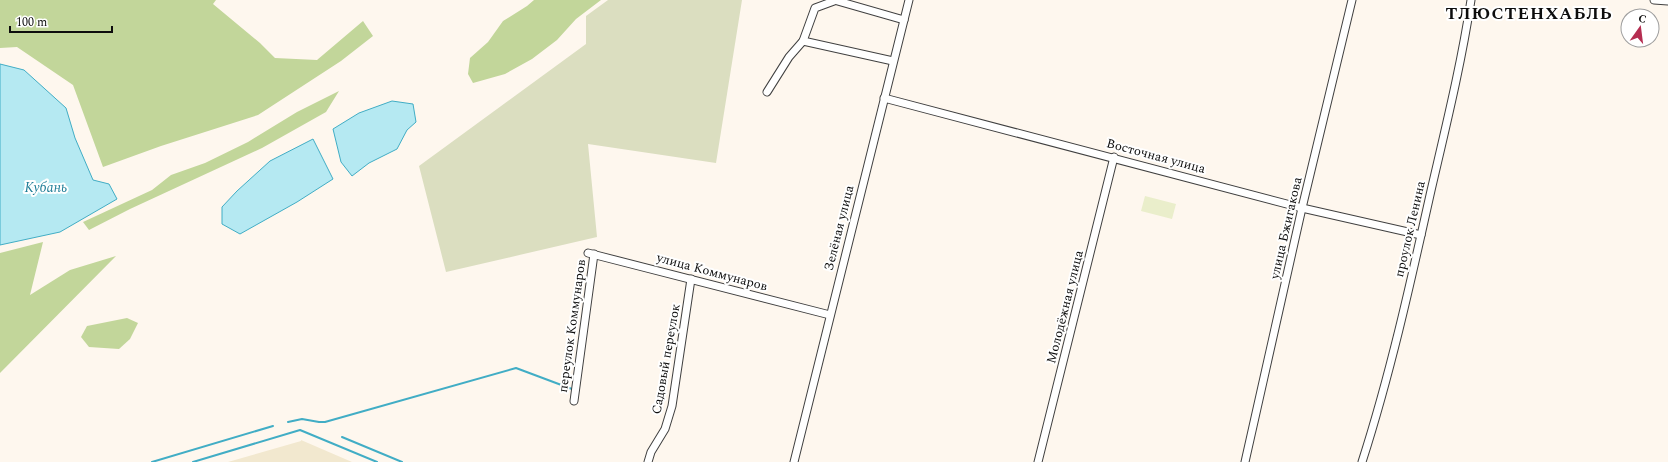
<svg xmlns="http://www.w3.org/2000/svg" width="1668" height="462" font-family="Spectral,serif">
  <rect width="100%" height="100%" fill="#fef7ee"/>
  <polygon fill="#f2e8cf" points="301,440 352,462 228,462 301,441"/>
  <g fill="#c2d69a">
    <polygon points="0,0 216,0 213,4 260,43 275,58 317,60 363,21 373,36 341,61 258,115 161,146 103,167 73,85 17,47 0,48"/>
    <polygon points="534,0 601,0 576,19 557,40 532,59 505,74 473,83 468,74 470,58 488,42 503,21 527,6"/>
    <polygon points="339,91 326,112 262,148 130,209 89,230 83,222 152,190 171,175 205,163 248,142 297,112"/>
    <polygon points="43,242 30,295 70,270 116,256 0,373 0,253"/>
    <polygon points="127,318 138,323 130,339 119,349 89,347 81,337 87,326"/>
  </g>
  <polygon fill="#dbdec0" points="608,0 742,0 716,163 588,144 597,237 446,272 419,166 586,44 586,16"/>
  <polygon fill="#eaeecb" points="1145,196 1176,204 1172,219 1141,211"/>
  <g fill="#b5e9f2" stroke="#41adc5">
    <polygon points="0,64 24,70 66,108 75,138 93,180 109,184 117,199 60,232 0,245"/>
    <polygon points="392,101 413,104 416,122 407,130 397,149 369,163 352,176 341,162 333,129 359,113"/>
    <polygon points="313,139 333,179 297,202 240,234 222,224 222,207 237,191 270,161"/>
  </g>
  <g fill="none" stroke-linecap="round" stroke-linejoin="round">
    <g stroke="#41adc5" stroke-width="2">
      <polyline points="288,422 302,419 319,422 325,422 516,368 572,389"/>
      <polyline points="342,437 402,462"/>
      <polyline points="152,462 273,426"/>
      <polyline points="193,462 300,430 377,462"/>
    </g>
    <defs>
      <g id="minor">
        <polyline points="834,0 904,20"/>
        <polyline points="1654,0 1668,1"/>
        <polyline points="803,41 815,8 834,1"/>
        <polyline points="767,92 789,57 803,41 893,61"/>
        <polyline points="884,98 1302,208 1421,235"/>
        <polyline points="588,253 830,315"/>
        <polyline points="574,401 594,254"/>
        <polyline points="648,462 651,452 665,429 672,406 691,279"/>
        <polyline points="794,462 909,0"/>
        <polyline points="1038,462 1114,157"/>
        <polyline points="1245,462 1302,208 1352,0"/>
        <path d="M1362 462C1390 375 1410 285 1430 195 1445 130 1461 66 1471 0"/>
      </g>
    </defs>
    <use href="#minor" stroke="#404040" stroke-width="9"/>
    <use href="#minor" stroke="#fff" stroke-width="7"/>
  </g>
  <g text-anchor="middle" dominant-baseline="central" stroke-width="4" stroke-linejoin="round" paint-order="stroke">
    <g font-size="13" fill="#0d0d0d" stroke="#fff">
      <text transform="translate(1156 156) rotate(15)">Восточная улица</text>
      <text transform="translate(839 228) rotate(-76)">Зелёная улица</text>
      <text transform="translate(1286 228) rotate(-77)">улица Бжигакова</text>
      <text transform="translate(1410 229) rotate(-77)">проулок Ленина</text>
      <text transform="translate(712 272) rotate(15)">улица Коммунаров</text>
      <text transform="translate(1065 307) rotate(-76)">Молодёжная улица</text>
      <text transform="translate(572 326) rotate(-82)">переулок Коммунаров</text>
      <text transform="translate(666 359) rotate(-80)">Садовый переулок</text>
    </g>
    <g font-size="14" font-style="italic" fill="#1e7d97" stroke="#fff">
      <text x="46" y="187">Кубань</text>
    </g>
    <g font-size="17" font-weight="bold" letter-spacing="1" fill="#0d0d0d" stroke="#fff">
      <text x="1529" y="14">ТЛЮСТЕНХАБЛЬ</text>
    </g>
  </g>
  <g transform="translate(1640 28) rotate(14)"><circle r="19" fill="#ffffff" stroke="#9e9e9e"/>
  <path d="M0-3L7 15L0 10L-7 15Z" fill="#b52d51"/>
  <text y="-6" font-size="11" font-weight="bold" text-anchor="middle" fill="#0d0d0d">С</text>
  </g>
  <path d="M10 26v6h102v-6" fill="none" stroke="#0d0d0d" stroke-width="2"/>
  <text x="16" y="26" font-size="12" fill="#0d0d0d" stroke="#ffffff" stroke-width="3" paint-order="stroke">100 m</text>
</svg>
